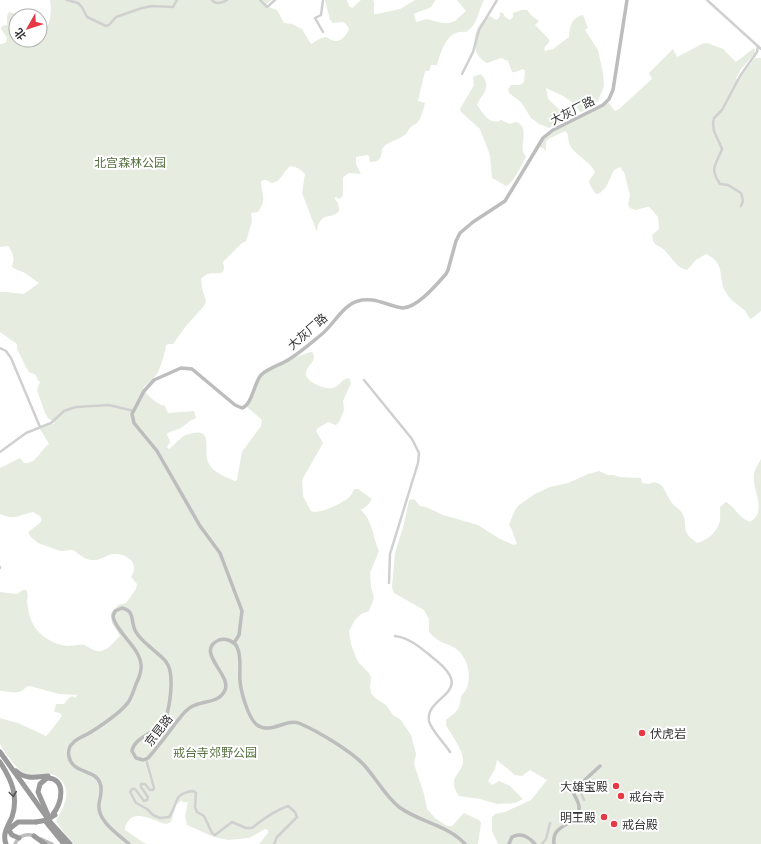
<svg xmlns="http://www.w3.org/2000/svg" width="761" height="844" font-family="'Exo 2','Noto Sans SC',sans-serif">
  <rect width="100%" height="100%" fill="#fff"/>
  <g fill="#e6ecdf">
    <path d="M50 0H272L266 4 268 7 277 10 284 23 292 24 302 29 311 44C315 42 321 37 326 37 329 38 332 41 335 41 342 42 347 34 349 29L347 25 343 22 333 23 330 20 325 0H347L349 6 352 8 361 0H373L374 2V14H377L400 9 415 0H435C431 11 423 9 414 14L416 22 427 19 442 23H449L455 21 466 11 457 0H484C478 11 478 25 466 32 447 29 441 51 437 65H431L429 71H425L418 101 425 103C423 109 422 118 417 123 414 125 411 126 409 129 407 132 407 134 403 136 396 141 388 141 382 149 381 157 381 162 370 162L369 156 367 155 356 157V164L361 174 349 173 343 177V194L342 197 339 199 336 197 334 198 338 203 339 211C331 220 319 211 317 232L302 193 305 174C300 169 297 167 291 166 283 170 283 181 272 183L266 180H263L261 182C262 195 267 200 258 212L251 213 252 221 246 241 242 243 223 262 224 268 223 272C213 276 211 269 201 279L202 288 206 301 204 306 186 326 173 344H168L166 345C165 353 161 367 157 374 154 379 147 383 143 388 148 396 156 404 165 406L168 413 194 411 196 418C188 421 187 424 182 427 177 431 171 430 167 434L170 442 167 447 169 449C175 445 179 438 186 435 217 424 201 451 209 464 214 473 226 477 235 481L237 480 242 452 261 426 262 420 247 407C252 397 256 384 263 375 267 370 305 352 312 352 318 360 308 364 306 372 304 382 325 390 333 388 340 386 341 379 349 378L350 380 351 383 343 401 344 409 343 413 339 422 336 425 328 422 318 428 316 431 323 443 302 480 303 496 311 511C319 515 340 504 347 499 351 497 352 492 355 489H358L372 499 368 505 361 510C373 521 373 538 379 551L370 573 371 587 374 598 369 611 361 614 355 620 349 631 351 644 356 658 359 663 369 673 371 677 370 687 371 693 375 698 386 705 393 715 401 720 406 728 411 735 416 754 414 764 424 794 427 809 435 818 447 826H452L464 813 479 820 481 823 478 844H259L268 833V830L265 829 249 838 228 840 214 837 187 825 185 816 188 802H182V800L176 805 171 822 166 824C158 822 147 816 139 816 131 815 125 823 125 830L144 843 148 844H74L65 834 56 821C63 808 73 792 60 779 57 776 54 774 49 774 41 774 33 778 25 774 19 772 1 749 0 743 0 735 0 726 0 718L18 723 46 736 49 733 62 716 60 713 54 712 56 704H64L69 698 72 696 75 698 77 695 59 694 30 686 26 687C19 696 10 691 0 691V592L17 594 23 590H26C29 594 27 598 27 602 28 611 30 619 34 626 41 637 55 645 68 646 73 646 79 644 84 645 90 647 96 654 104 650 110 648 115 640 120 636L112 623 111 613 118 605 126 603 136 589 137 584 131 577C140 564 128 553 113 554 106 555 100 561 92 560 85 560 79 554 73 550L60 551 38 543 31 537 28 532 40 523 42 520 40 516 33 512C18 515 16 521 0 514V468L20 458 24 463C37 464 40 450 49 444L40 429 55 423 48 418 45 413 37 390 40 382 37 379 36 375 29 372 27 369 17 349V344L0 332V292H6L24 294 39 283 25 273 13 268 12 266C15 258 13 253 8 246L0 247V44H2L6 42 7 38 1 29 2 26 7 25V16L9 12 13 13 16 16V40H40V33C51 29 52 11 50 0Z"/>
    <path d="M522 10H527L532 16 539 21 535 25 548 38 550 41 544 48 545 51 553 49 569 37C570 26 571 18 583 15L588 28 585 30 598 50 603 73 604 86 598 101 583 111 580 112C573 99 559 94 546 88L548 98 549 100 569 118 549 128 539 124 531 118 521 102 509 93 508 89 511 85H520L524 82 525 71 523 69 515 72H512L508 61 501 58 487 63C468 54 472 24 490 16L496 20C500 18 500 16 500 12L503 13 505 17 510 20 513 17V13Z"/>
    <path d="M707 43 723 49 736 62 754 48 755 50V53L741 69 736 78 738 81 755 58H761V311L751 319C747 316 747 312 743 309 737 304 729 299 725 291 718 277 726 263 706 254L696 260 687 270C674 268 669 249 656 245L653 241 652 235 659 229 658 217C647 204 651 206 636 210L630 208 628 205 630 195 624 172 620 167 614 170 606 187 600 193 597 194 595 193 590 185 589 181 595 172C590 161 572 153 569 143 568 139 569 136 567 133L565 131 563 132 550 138 546 141V151L543 148 539 147C545 129 592 115 608 102L615 111 619 109 652 79 649 73 673 49 677 57 702 44Z"/>
    <path d="M481 74C493 88 482 93 477 105 483 113 489 126 501 120L510 124 516 122C529 126 521 141 523 151 523 153 525 155 526 157 522 164 514 183 506 186L492 178 490 155 480 129 461 112 460 109 474 85 473 77Z"/>
    <path d="M761 459V844H498L492 831V817L495 814 505 812 531 800 547 780 530 770 522 776 515 775 497 760 495 769 488 781 492 785 499 781 510 786 523 799 515 803 497 804 480 799 459 796C445 776 464 775 463 759 462 749 451 734 446 725V720C452 715 458 712 460 704 461 701 460 697 462 695 464 692 466 691 467 687 472 674 467 656 455 648 445 642 438 643 429 632V619L424 610 394 593 392 587 395 553 404 524 409 500 414 499 420 506 426 507 443 515 478 525 500 539 514 545 517 543C513 537 514 531 509 525L515 510 519 505 535 494 550 487 568 483 588 474 599 471 608 475H614L619 477 641 478 642 483 649 484C663 477 666 496 672 503 676 508 682 510 684 517 686 523 684 529 688 535 690 538 694 540 697 543 706 541 716 533 719 524 721 519 720 513 720 507L726 502C734 506 739 518 750 522 754 520 756 517 758 513 761 497 752 488 754 473 755 469 759 463 761 459Z"/>
  </g>
  <g fill="none" stroke-linecap="round" stroke-linejoin="round">
    <g stroke="#d0d0d0" stroke-width="2.5">
      <polyline points="67,0 78,3 82,7 87,17 106,26 109,25 116,17 142,8 152,6 173,7 177,0"/>
      <path d="M212 0C216 5 222 3 227 0"/>
      <polyline points="260,0 267,7 275,0"/>
      <polyline points="707,0 761,49"/>
      <polyline points="323,32 315,18 321,15 323,0"/>
      <polyline points="462,74 473,52 479,30 497,0"/>
      <path d="M741 206 743 201 741 193 728 185 720 184C709 168 716 165 722 149L714 131 713 123 714 118 722 110 740 76 757 52 758 46"/>
      <polyline points="0,348 6,351 11,358 40,427"/>
      <polyline points="364,380 412,439 419,453 418,463 390,554 389,583"/>
      <polyline points="0,452 26,433 51,423 64,411 76,407 109,405 134,411"/>
      <polyline points="0,568 0,567"/>
      <path d="M395 636C410 638 421 648 432 657 480 694 425 694 429 721 431 730 445 744 450 752"/>
      <path d="M146 759 154 788 153 790H150L145 784H141V787L148 797 147 800 144 801 135 789H132L130 792 136 803 147 809 153 815 160 818 169 817C179 803 172 794 193 791L196 793 195 807 197 812 204 816 212 833 215 835 232 822 246 828H252C264 818 274 811 288 806L295 812 297 817 277 837 274 844"/>
      <polyline points="584,800 580,791 585,781"/>
      <polyline points="542,844 546,839 550,823"/>
    </g>
    <g stroke="#bdbdbd" stroke-width="3.5">
      <path d="M234 643 239 635 242 611 220 553 200 526 157 451 134 423 132 414 144 391 154 380 181 368 192 369 235 405 242 408C252 405 254 383 261 375 268 368 280 365 288 360 300 353 311 343 322 334 334 324 343 305 358 301 373 296 388 306 403 308 418 307 436 285 446 274L448 270 456 241 460 233 473 222 505 201 543 138 553 130 603 105 609 99 613 90 627 0"/>
      <polyline points="41,839 52,844"/>
      <path d="M15 844C19 835 26 833 35 836"/>
      <path d="M129 844C118 834 97 821 99 804 100 797 103 790 100 783 95 769 73 774 69 757 68 752 69 746 73 743 77 738 85 736 91 732 102 725 122 712 129 701 132 696 134 690 136 684 139 678 142 671 141 664 139 648 120 635 114 620L113 616 115 611 122 608C136 611 130 623 136 632 141 641 151 647 158 654 162 657 166 661 168 665 174 677 170 705 166 717 160 733 135 735 132 751L136 758 143 760 148 758C158 747 166 736 175 724 180 718 184 711 191 707 202 700 219 704 225 690 232 675 194 651 219 640 226 638 234 641 237 647 242 657 239 670 240 681 241 692 248 718 257 725 272 735 286 717 301 724 319 732 351 751 364 765 376 778 385 796 399 807 419 822 448 825 465 844"/>
      <path d="M509 844 512 837C521 832 529 837 535 844"/>
      <path d="M554 844C551 821 581 827 579 807 579 802 575 797 573 792L574 790 600 766"/>
    </g>
    <g stroke="#9a9a9a" stroke-width="5">
      <polyline points="0,752 51,823 70,844"/>
      <path d="M0 762C11 779 19 796 12 817 8 826 2 834 6 844"/>
      <path d="M16 771C26 780 36 777 48 776"/>
      <path d="M48 815 38 792 40 784 47 778C67 778 62 804 53 814"/>
      <polyline points="46,822 64,844"/>
      <polyline points="8,829 12,835 19,838"/>
      <polyline points="8,830 18,822 36,822"/>
      <polyline points="34,836 45,844"/>
    </g>
    <polyline stroke="#9a9a9a" stroke-width="5" points="36,822 47,820 55,815"/>
  </g>
  <defs><path id="oneway-chevron" d="M-2-3.5L2.5 0L-2 3.5" fill="none" stroke-width="1.6" stroke-linecap="round" stroke-linejoin="round"/></defs>
  <use stroke="#525252" href="#oneway-chevron" transform="translate(13 794) rotate(83)"/>
  <g fill="#e63946" stroke="#fff" stroke-width="1.5">
    <circle cx="642" cy="733" r="4"/>
    <circle cx="616" cy="786" r="4"/>
    <circle cx="621" cy="796" r="4"/>
    <circle cx="604" cy="817" r="4"/>
    <circle cx="614" cy="824" r="4"/>
  </g>
  <g text-anchor="middle" dominant-baseline="central" stroke-width="4" stroke-linejoin="round" paint-order="stroke">
    <g font-size="12" fill="#333" stroke="#fff">
      <text transform="translate(572 110) rotate(-27)">大灰厂路</text>
      <text transform="translate(307 331) rotate(-41)">大灰厂路</text>
      <text transform="translate(158 730) rotate(-52)">京昆路</text>
    </g>
    <g font-size="12" fill="#56703f" stroke="#fff">
      <text x="130" y="162">北宫森林公园</text>
      <text x="215" y="752">戒台寺郊野公园</text>
    </g>
    <g font-size="12" fill="#333" stroke="#fff" text-anchor="start">
      <text x="650" y="733">伏虎岩</text>
      <text x="608" y="786" text-anchor="end">大雄宝殿</text>
      <text x="629" y="796">戒台寺</text>
      <text x="596" y="817" text-anchor="end">明王殿</text>
      <text x="622" y="824">戒台殿</text>
    </g>
  </g>
  <g transform="translate(28 28) rotate(231)"><circle r="19" fill="#ffffff" stroke="#adadad"/>
  <path d="M0-3L7 15L0 10L-7 15Z" fill="#e63946"/>
  <text y="-6" font-size="11" font-weight="bold" text-anchor="middle" fill="#333333">北</text>
  </g>
</svg>
